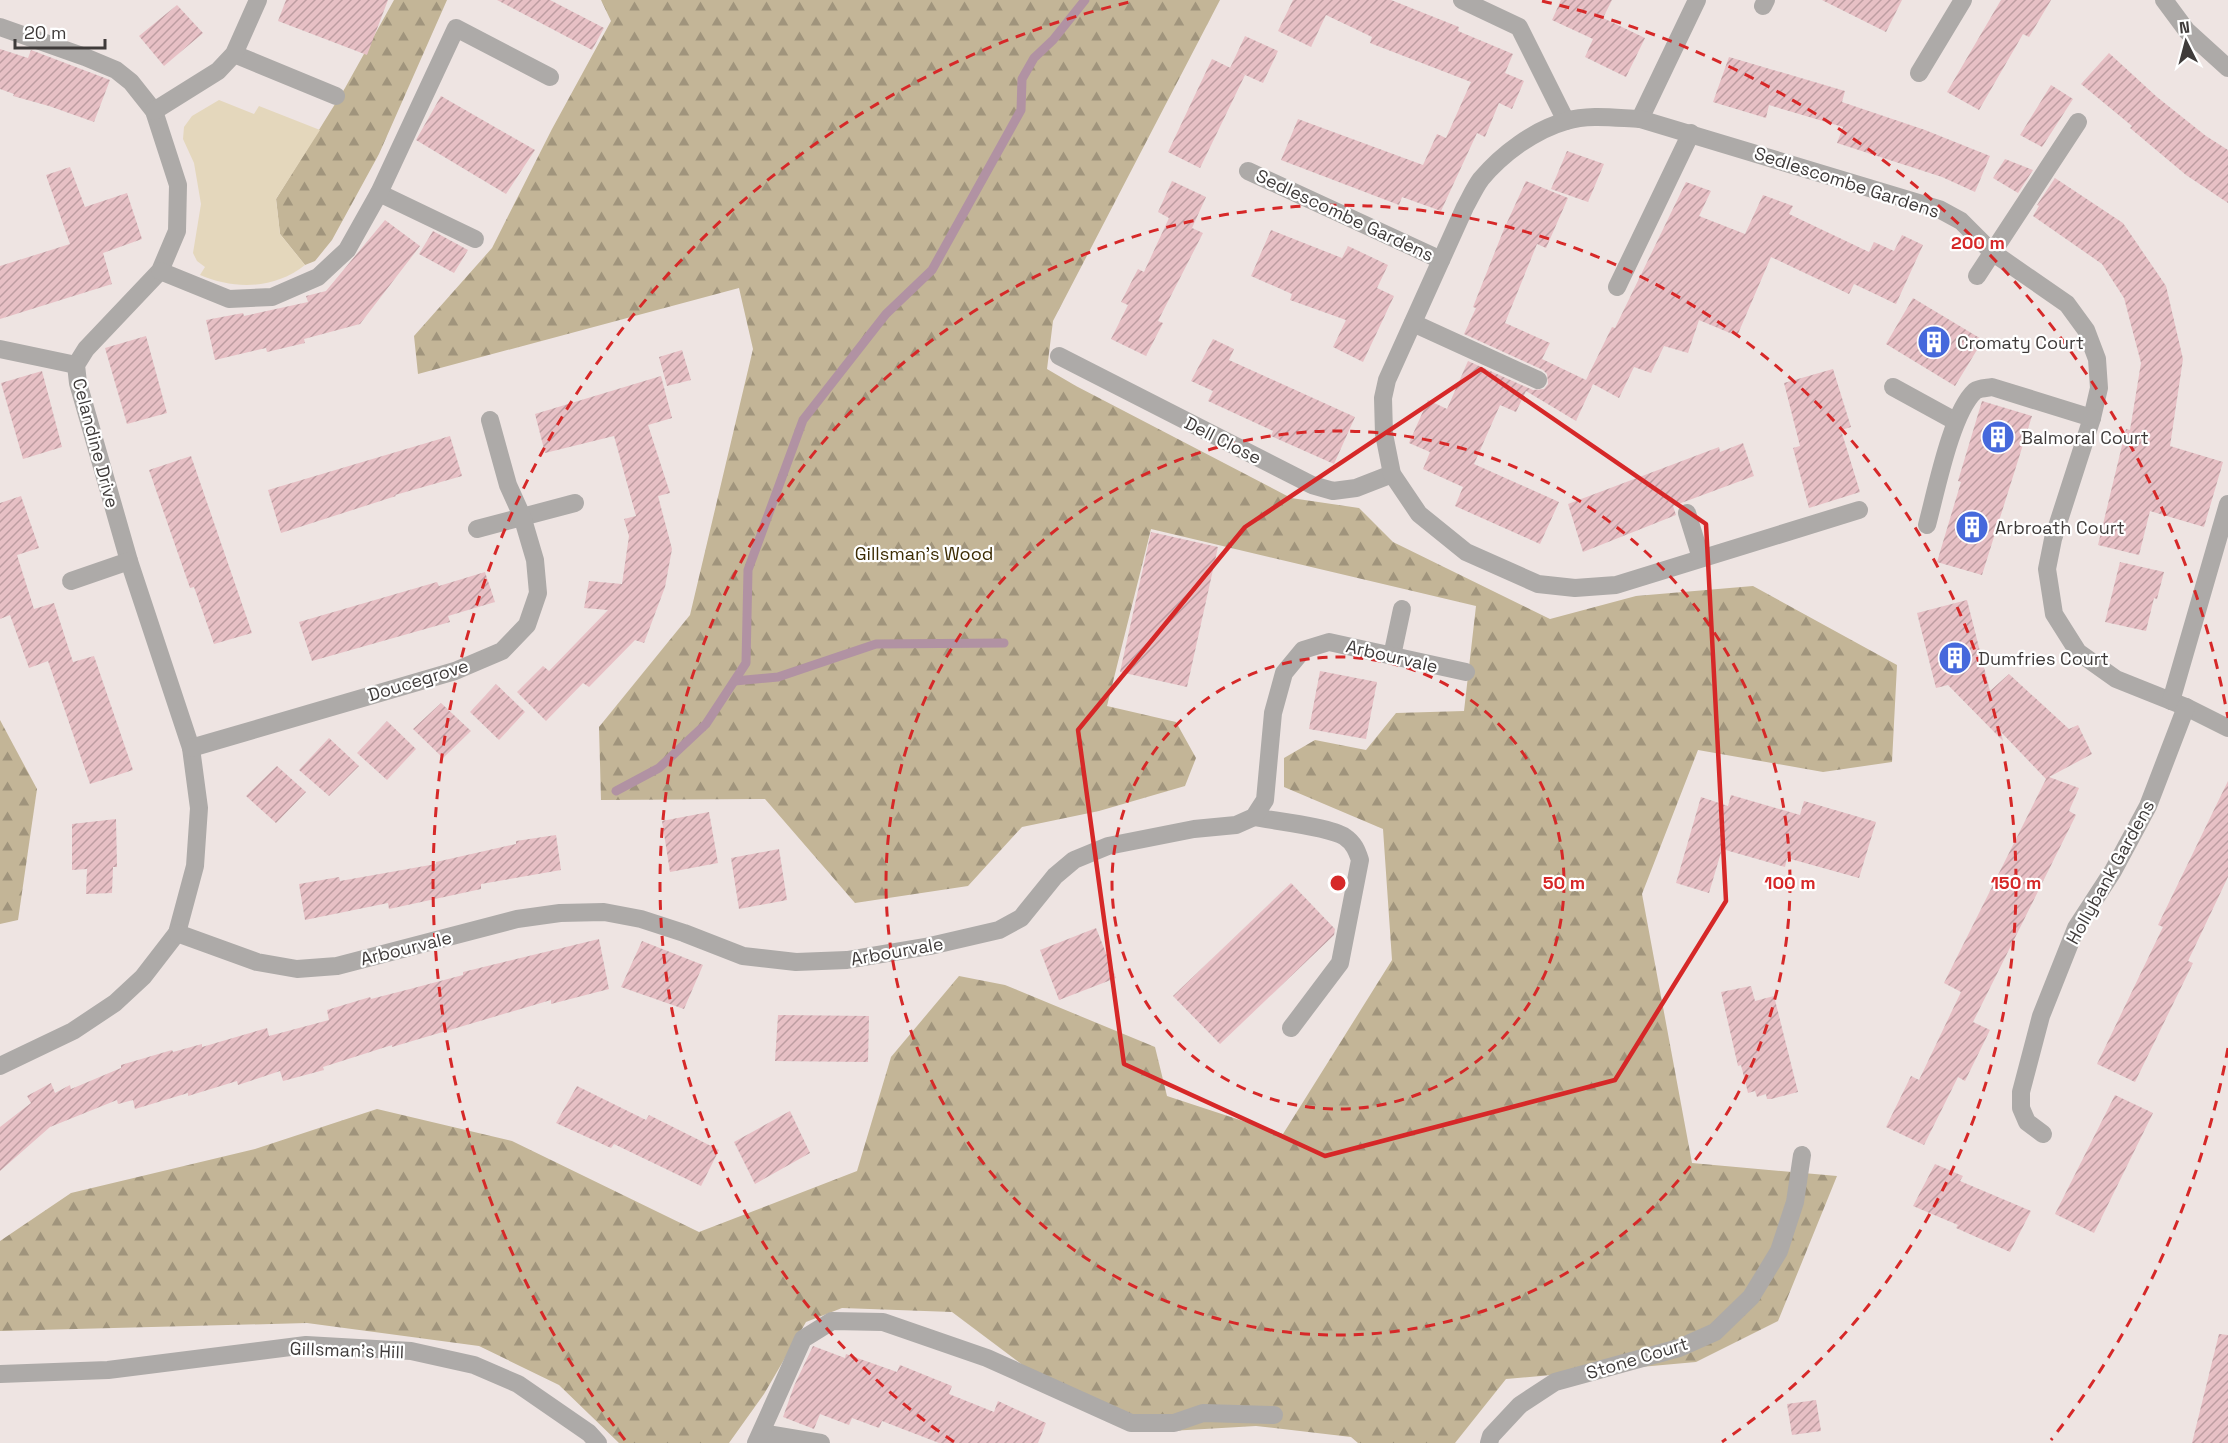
<svg xmlns="http://www.w3.org/2000/svg" width="2228" height="1443" font-family="'Space Grotesk',sans-serif">
  <defs>
    <pattern id="forest-firs" width="22" height="20" patternUnits="userSpaceOnUse" patternTransform="scale(1.5)"><rect width="22" height="20" fill="#c3b597"/><path d="M5 1l3.5 6h-7zM16 11l3.5 6h-7z" fill="#a0947c"/></pattern>
    <pattern id="building-hatch" width="6" height="6" patternUnits="userSpaceOnUse" patternTransform="scale(1.5)"><rect width="6" height="6" fill="#e7c0c5"/><path d="M-1 1l2-2M0 6l6-6M5 7l2-2" fill="none" stroke="#bd9da1"/></pattern>
  </defs>
  <rect width="100%" height="100%" fill="#eee4e2"/>
  <g fill="url(#forest-firs)">
    <polygon points="394,0 447,0 379,154 332,240 315,261 305,265 280,234 276,199 345,88"/>
    <polygon points="601,0 1220,0 1053,321 1047,369 1076,386 1291,498 1359,508 1393,542 1550,619 1636,596 1753,586 1897,665 1892,762 1823,772 1698,750 1642,894 1692,1163 1837,1176 1778,1321 1696,1362 1506,1379 1455,1443 1358,1443 1351,1437 1256,1426 1153,1432 1048,1384 952,1312 842,1308 806,1322 764,1394 729,1443 619,1443 559,1385 479,1346 307,1323 0,1331 0,1241 71,1193 255,1149 377,1109 512,1141 699,1232 857,1171 891,1057 959,976 1005,985 1155,1047 1167,1096 1283,1134 1392,960 1383,829 1284,787 1284,758 1315,740 1366,750 1396,713 1464,711 1476,606 1151,529 1107,706 1176,722 1196,758 1185,786 1099,811 1022,827 968,886 855,903 765,799 601,800 599,727 690,615 753,349 739,288 418,374 414,336 492,248 552,129 611,21"/>
    <polygon points="0,720 37,789 18,920 0,924"/>
  </g>
  <path fill="#e4d7bc" d="M219 100 254 114 259 106 320 130 276 199 280 234 305 265C275 289 235 290 200 275L205 267 197 261 193 253 201 204 194 163 183 139 184 127 192 116Z"/>
  <g fill="none" stroke-linecap="round" stroke-linejoin="round">
    <g stroke="#b192a3" stroke-width="9">
      <polyline points="735,681 778,677 876,644 1004,643"/>
      <polyline points="616,791 659,768 706,724 746,663 748,570 803,420 886,314 932,270 1021,110 1022,79 1034,58 1053,40 1085,0"/>
    </g>
  </g>
  <g fill="url(#building-hatch)">
    <polygon points="286,0 388,0 367,55 278,21"/>
    <polygon points="497,0 550,0 604,28 592,50"/>
    <polygon points="1293,0 1391,0 1459,27 1458,31 1513,54 1505,73 1524,81 1512,109 1499,103 1485,137 1477,133 1441,211 1402,197 1399,205 1281,160 1298,119 1423,165 1437,134 1446,138 1471,82 1370,43 1372,37 1326,15 1311,47 1278,31"/>
    <polygon points="1561,0 1612,0 1603,18 1645,38 1626,77 1585,57 1593,39 1552,20"/>
    <polygon points="1822,0 1902,0 1886,32"/>
    <polygon points="2001,0 2051,0 2029,37 2023,34 1979,110 1947,92"/>
    <polygon points="177,5 203,33 164,66 139,36"/>
    <polygon points="1245,36 1278,51 1263,83 1230,68"/>
    <polygon points="0,49 28,58 31,50 110,80 94,122 49,106 13,96 14,94 0,89"/>
    <polygon points="2109,53 2157,97 2206,136 2228,150 2228,203 2186,175 2130,128 2132,126 2081,84"/>
    <polygon points="1729,57 1845,91 1842,102 1925,130 1990,156 1975,192 1942,177 1837,143 1843,127 1769,105 1766,118 1713,102"/>
    <polygon points="1212,59 1245,75 1200,168 1168,152"/>
    <polygon points="2051,85 2073,99 2042,147 2020,135"/>
    <polygon points="441,96 535,150 506,194 416,140"/>
    <polygon points="1567,151 1604,164 1588,202 1551,189"/>
    <polygon points="2005,159 2033,170 2018,193 1993,178"/>
    <polygon points="70,167 85,207 127,193 142,239 103,253 112,284 0,319 0,266 70,244 46,175"/>
    <polygon points="2055,178 2123,223 2166,286 2183,359 2170,446 2223,462 2204,527 2150,511 2139,555 2098,545 2126,429 2130,430 2141,363 2124,298 2102,264 2033,216 2039,206 2037,205"/>
    <polygon points="1172,181 1206,197 1192,228 1203,233 1158,321 1163,323 1146,356 1111,339 1128,305 1121,302 1138,269 1144,272 1169,218 1158,212"/>
    <polygon points="1526,181 1568,198 1546,248 1537,244 1505,323 1550,343 1542,359 1586,380 1612,327 1615,328 1686,182 1711,191 1699,216 1745,234 1763,195 1793,206 1789,214 1869,252 1874,242 1894,251 1902,235 1923,245 1896,304 1854,284 1849,294 1771,257 1737,336 1699,320 1688,353 1664,346 1651,373 1634,367 1619,398 1593,384 1576,421 1526,391 1516,412 1500,405 1474,464 1559,502 1540,544 1455,506 1463,487 1423,469 1430,452 1409,443 1428,400 1447,409 1468,361 1533,390 1544,389 1548,384 1547,374 1543,370 1464,334 1476,308 1473,307 1504,229"/>
    <polygon points="385,220 420,246 360,324 304,339 305,343 267,352 266,348 215,360 206,320 243,313 244,316 308,302 306,296 326,291"/>
    <polygon points="1271,230 1342,258 1348,246 1388,265 1377,288 1394,296 1363,362 1333,347 1346,320 1290,300 1292,294 1251,276"/>
    <polygon points="433,231 468,250 454,273 419,254"/>
    <polygon points="1913,298 1983,340 1955,386 1886,344"/>
    <polygon points="146,336 167,413 127,424 105,348"/>
    <polygon points="1213,339 1234,349 1229,360 1355,417 1334,464 1271,436 1273,431 1208,401 1213,391 1191,381"/>
    <polygon points="682,350 691,380 667,386 659,357"/>
    <polygon points="1833,369 1851,427 1841,430 1860,492 1809,508 1793,448 1800,446 1784,383"/>
    <polygon points="42,371 62,447 23,459 1,383"/>
    <polygon points="661,376 672,418 648,425 670,493 658,496 672,549 665,587 644,643 635,640 589,687 583,683 546,721 517,692 543,666 549,671 608,610 584,608 589,581 622,584 629,536 624,519 636,516 614,436 545,453 535,414"/>
    <polygon points="1982,401 2032,416 1982,575 1937,562 1961,482 1958,481"/>
    <polygon points="450,436 462,476 395,495 396,496 281,533 268,490"/>
    <polygon points="1743,443 1754,476 1673,506 1676,515 1583,552 1568,504 1719,447 1720,452"/>
    <polygon points="191,456 252,633 214,644 194,587 190,588 149,470"/>
    <polygon points="21,496 39,548 17,555 34,609 54,603 73,662 94,656 133,770 90,784 48,661 29,668 10,615 0,619 0,503"/>
    <polygon points="1151,532 1218,547 1187,687 1120,672"/>
    <polygon points="2120,562 2164,572 2157,599 2154,598 2146,631 2105,622"/>
    <polygon points="485,572 495,602 448,616 450,622 312,661 299,622 437,582 439,586"/>
    <polygon points="1967,600 1990,691 2009,674 2069,729 2078,725 2092,754 2049,777 2079,788 2069,811 2076,815 1973,1022 1990,1030 1965,1081 1958,1077 1924,1145 1886,1127 1911,1076 1919,1080 1961,992 1944,983 2046,779 2001,732 2003,741 1948,685 1936,688 1917,613"/>
    <polygon points="1320,671 1377,682 1366,739 1309,729"/>
    <polygon points="496,684 525,712 499,740 470,712"/>
    <polygon points="441,703 471,731 443,758 413,729"/>
    <polygon points="387,721 416,749 387,780 357,753"/>
    <polygon points="329,738 359,766 329,796 299,770"/>
    <polygon points="277,766 306,792 276,823 246,796"/>
    <polygon points="2228,781 2228,877 2188,961 2193,963 2135,1082 2097,1064 2163,927 2158,925"/>
    <polygon points="1731,795 1800,815 1804,801 1876,822 1859,878 1787,858 1785,867 1722,849 1709,893 1676,883 1701,797 1728,806"/>
    <polygon points="709,812 718,863 670,872 662,821"/>
    <polygon points="116,819 117,867 113,867 112,893 86,894 87,869 72,870 72,824"/>
    <polygon points="556,835 561,870 481,884 481,889 389,909 388,903 305,920 299,884 339,877 340,881 436,864 436,862 516,844 516,841"/>
    <polygon points="779,849 787,900 739,909 731,858"/>
    <polygon points="1291,883 1335,929 1334,935 1220,1044 1173,996"/>
    <polygon points="1096,928 1116,978 1059,1000 1040,950"/>
    <polygon points="599,939 609,989 551,1004 551,1000 392,1047 392,1045 323,1067 324,1070 283,1081 280,1071 238,1085 237,1081 188,1096 188,1093 135,1109 133,1100 118,1104 117,1100 50,1127 0,1171 0,1127 31,1103 27,1096 51,1083 55,1093 70,1085 71,1089 121,1068 121,1065 172,1050 173,1052 202,1044 202,1047 267,1028 269,1036 329,1020 327,1010 370,997 371,999 410,989 463,975 463,972"/>
    <polygon points="642,941 703,965 684,1009 621,987"/>
    <polygon points="1751,986 1755,1001 1774,996 1798,1092 1771,1099 1767,1099 1766,1094 1757,1097 1755,1091 1748,1093 1741,1065 1738,1066 1721,992"/>
    <polygon points="778,1015 869,1016 868,1062 775,1061"/>
    <polygon points="577,1086 646,1120 649,1115 719,1150 701,1186 614,1144 611,1148 556,1123"/>
    <polygon points="2115,1095 2153,1113 2094,1233 2055,1214"/>
    <polygon points="790,1111 810,1153 755,1184 734,1142"/>
    <polygon points="1935,1164 1963,1176 1960,1181 2031,1211 2010,1252 1956,1228 1958,1225 1913,1206"/>
    <polygon points="2219,1334 2228,1335 2228,1443 2192,1443"/>
    <polygon points="813,1346 845,1358 846,1354 897,1372 900,1365 952,1386 949,1394 994,1412 998,1401 1046,1423 1038,1443 939,1443 882,1421 879,1428 852,1418 849,1425 820,1414 814,1429 783,1417 794,1386"/>
    <polygon points="1816,1400 1821,1431 1792,1435 1787,1404"/>
  </g>
  <g fill="none" stroke-linecap="round" stroke-linejoin="round">
    <g stroke="#adaaa8" stroke-width="18">
      <polyline points="1462,0 1519,27 1566,121"/>
      <polyline points="2164,0 2187,31 2228,68"/>
      <polyline points="1763,6 1766,0"/>
      <polyline points="0,27 85,57 116,70 131,82 154,111 178,185 177,231 160,271 86,349 76,365 78,383 129,561 191,748 199,808 195,866 177,933 143,977 115,1003 73,1031 0,1066"/>
      <polyline points="234,54 336,96"/>
      <polyline points="1919,73 1963,0"/>
      <polyline points="154,111 218,71 234,54 258,0"/>
      <polyline points="1640,119 1697,0"/>
      <polyline points="1248,171 1441,260"/>
      <polyline points="379,193 475,239"/>
      <polyline points="160,271 229,299 272,297 318,277 347,250 379,193 456,28 550,77"/>
      <polyline points="1977,276 2078,122"/>
      <polyline points="1617,287 1691,133"/>
      <polyline points="1413,323 1538,380"/>
      <polyline points="0,349 76,365"/>
      <polyline points="1059,356 1312,485 1333,491 1356,488 1392,474"/>
      <polyline points="1893,387 1955,421"/>
      <path d="M1859 510 1616 585 1575 588 1538 584 1466 552 1419 514 1392 474 1384 434 1383 398 1387 380 1465 207C1470 198 1475 187 1481 179 1502 154 1534 130 1566 121 1589 114 1616 118 1640 119L1939 209 1961 221 1992 252 2067 304 2086 330 2097 359 2099 388 2092 418 2053 539 2047 569 2054 614 2078 652 2116 679 2186 707 2228 728"/>
      <polyline points="1687,513 1701,558"/>
      <path d="M1927 525C1936 492 1951 413 1975 391 1979 388 1987 388 1992 387L2092 418"/>
      <polyline points="477,529 575,503"/>
      <polyline points="71,581 129,561"/>
      <polyline points="1392,656 1402,609"/>
      <polyline points="2171,701 2228,504"/>
      <polyline points="191,748 455,671 502,651 527,625 538,593 535,560 522,516 508,485 490,420"/>
      <path d="M1254 817C1274 821 1331 827 1345 837 1354 843 1357 851 1360 860L1340 963 1291 1028"/>
      <polyline points="177,933 257,962 297,969 337,966 517,919 560,913 604,912 641,919 684,933 743,956 796,962 847,960 930,946 999,930 1021,918 1055,876 1074,860 1108,846 1194,829 1236,825 1254,817 1265,800 1273,713 1284,673 1303,650 1329,642 1466,672"/>
      <polyline points="2043,1134 2027,1122 2021,1108 2021,1092 2041,1016 2076,928 2113,871 2148,806 2186,707"/>
      <polyline points="0,1374 108,1370 306,1345 411,1351 474,1365 518,1384 589,1433 598,1443"/>
      <polyline points="761,1433 821,1443"/>
      <polyline points="756,1443 803,1339 832,1321 883,1322 987,1358 1131,1423 1174,1423 1203,1413 1274,1415"/>
      <polyline points="1489,1443 1491,1436 1520,1405 1555,1382 1679,1348 1715,1332 1751,1297 1779,1251 1795,1202 1802,1155"/>
    </g>
  </g>
  <path fill="none" stroke="#d62828" stroke-width="4.5" stroke-linejoin="round" d="M1481 369 1706 524 1726 901 1615 1080 1325 1156 1124 1064 1078 730 1245 527Z"/>
  <g fill="none" stroke="#d62828" stroke-width="3" stroke-dasharray="10 8">
    <circle cx="1338" cy="883" r="226"/>
    <circle cx="1338" cy="883" r="452"/>
    <path d="M954 1442A678 678 0 1 1 1722 1442"/>
    <path d="M2228 1048A905 905 0 0 1 2051 1440M625 1440A905 905 0 0 1 1134 1M1542 1A905 905 0 0 1 2228 718"/>
  </g>
  <defs>
    <symbol id="building-disc" viewBox="-11 -11 22 22"><circle r="9.5" fill="#4669dc" stroke="#fff"/><path d="M-4-6H4V6H1V3H-1V6H-4ZM-2.5-4.3h1.7v1.8h-1.7ZM.8-4.3h1.7v1.8H.8ZM-2.5-1h1.7V.8h-1.7ZM.8-1h1.7V.8H.8Z" fill="#fff"/></symbol>
  </defs>
  <g fill-rule="evenodd">
    <use href="#building-disc" x="1915" y="323" width="38" height="38"/>
    <use href="#building-disc" x="1979" y="418" width="38" height="38"/>
    <use href="#building-disc" x="1953" y="508" width="38" height="38"/>
    <use href="#building-disc" x="1936" y="639" width="38" height="38"/>
  </g>
  <g text-anchor="middle" dominant-baseline="central" stroke-width="4.5" stroke-linejoin="round" paint-order="stroke">
    <g font-size="18" fill="#3f3b3a" stroke="#fff">
      <text transform="translate(1847 182) rotate(18)">Sedlescombe Gardens</text>
      <text transform="translate(1345 215) rotate(25)">Sedlescombe Gardens</text>
      <text transform="translate(1223 440) rotate(27)">Dell Close</text>
      <text transform="translate(96 443) rotate(75)">Celandine Drive</text>
      <text transform="translate(1392 656) rotate(13)">Arbourvale</text>
      <text transform="translate(418 680) rotate(-17)">Doucegrove</text>
      <text transform="translate(2110 872) rotate(-61)">Hollybank Gardens</text>
      <text transform="translate(406 948) rotate(-14)">Arbourvale</text>
      <text transform="translate(897 951) rotate(-10)">Arbourvale</text>
      <text transform="translate(347 1350) rotate(2)">Gillsman's Hill</text>
      <text transform="translate(1637 1358) rotate(-17)">Stone Court</text>
    </g>
    <g font-size="18" fill="#3f3b3a" stroke="#fff" text-anchor="start">
      <text x="1957" y="342">Cromaty Court</text>
      <text x="2021" y="437">Balmoral Court</text>
      <text x="1995" y="527">Arbroath Court</text>
      <text x="1978" y="658">Dumfries Court</text>
    </g>
    <g font-size="18" fill="#3b2b03" stroke="#fff">
      <text x="924" y="553">Gillsman's Wood</text>
    </g>
  </g>
  <circle cx="1338" cy="883" r="9" fill="#d62828" stroke="#fff" stroke-width="3"/>
  <g font-size="18" text-anchor="middle" font-weight="bold" fill="#d62828" stroke="#fff" stroke-width="4.5" stroke-linejoin="round" paint-order="stroke">
    <text x="1978" y="249">200 m</text>
    <text x="1564" y="889">50 m</text>
    <text x="1790" y="889">100 m</text>
    <text x="2016" y="889">150 m</text>
  </g>
  <g transform="translate(2186 42) rotate(354)" stroke="#ffffff" stroke-width="4.5" paint-order="stroke">
  <path d="M0-4.5L10 22L0 15L-10 22Z" fill="#3f3b3a"/>
  <text y="-9" font-size="16" font-weight="bold" text-anchor="middle" fill="#3f3b3a">N</text>
  </g>
  <path d="M15 39v9h90v-9" fill="none" stroke="#3f3b3a" stroke-width="3"/>
  <text x="24" y="39" font-size="18" fill="#3f3b3a" stroke="#ffffff" stroke-width="4.5" paint-order="stroke">20 m</text>
</svg>
